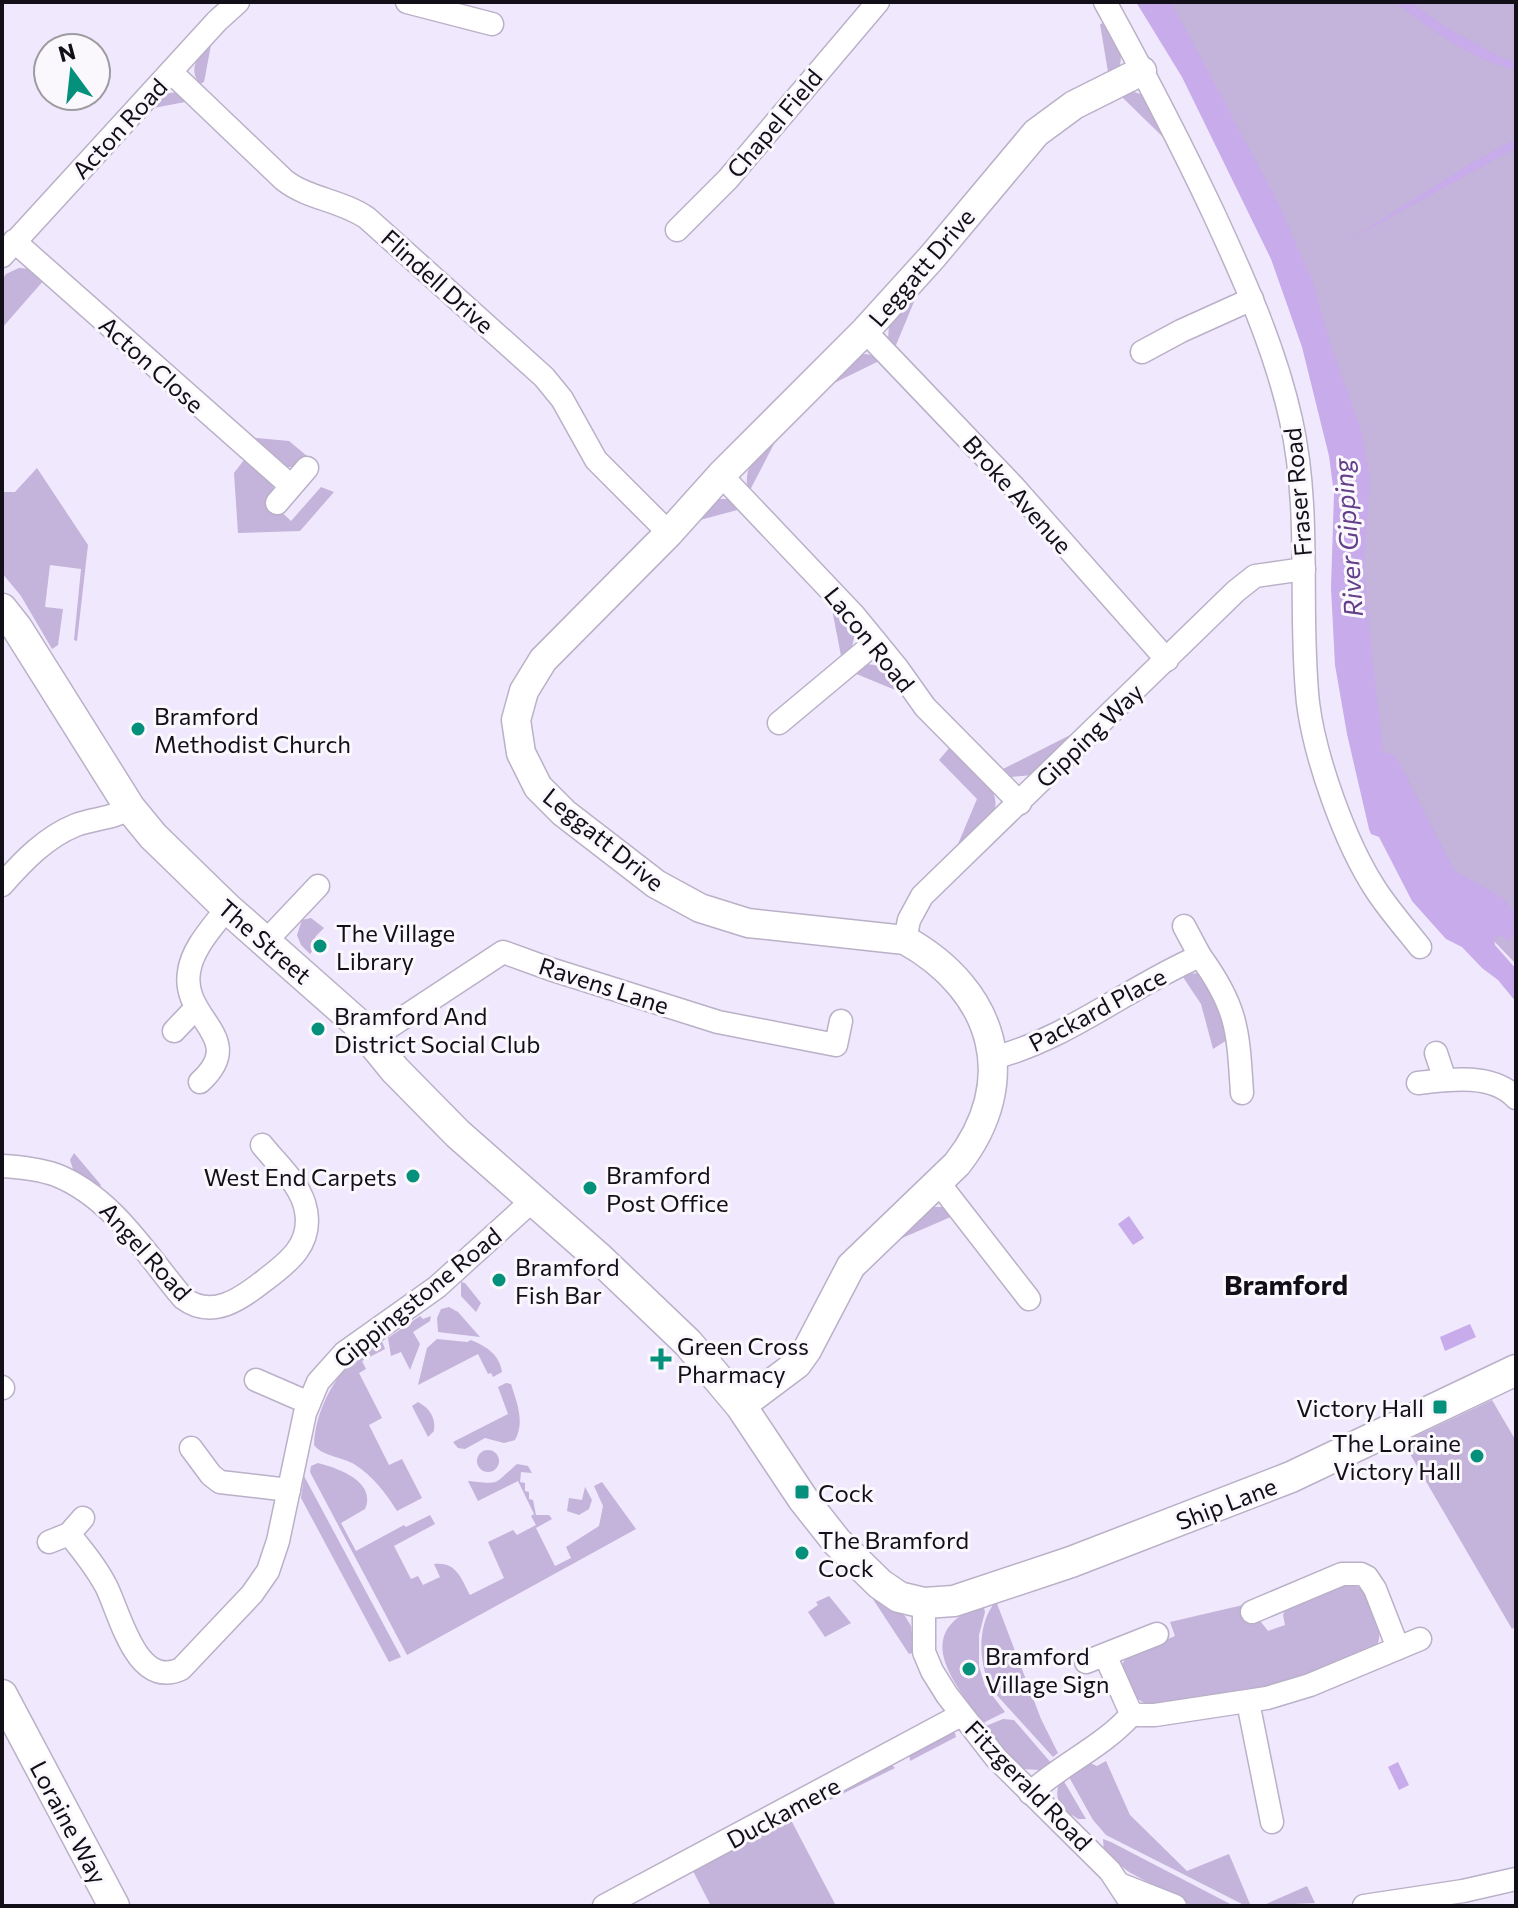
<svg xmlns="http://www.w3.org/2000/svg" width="1518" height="1908" font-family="Commissioner,sans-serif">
  <rect width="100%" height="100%" fill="#f0e8fc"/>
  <g fill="#c4b3da">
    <polygon points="1143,2 1516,2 1516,964 1466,912 1366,720 1347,451 1252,188"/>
    <path d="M1109 22C1116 41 1129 58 1114 76L1108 72 1100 24Z"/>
    <path d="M212 40 204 82 200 84C186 67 201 54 212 40Z"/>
    <polygon points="1126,89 1143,95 1165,139 1122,97 1121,91"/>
    <polygon points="177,92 187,98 185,102 143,110 163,94"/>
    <polygon points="19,268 32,269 44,280 2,328 2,280 6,274"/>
    <polygon points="921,285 896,345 893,347 888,340 889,323"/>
    <polygon points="867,354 879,358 877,362 820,390 856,355"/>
    <path d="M787 419 749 492C738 464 770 440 787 419Z"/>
    <polygon points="247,437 289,441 307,456 295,467 285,467"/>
    <polygon points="247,456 274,484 270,501 291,521 321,487 334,492 300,531 238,533 234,473"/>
    <polygon points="37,468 88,545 77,641 74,640 81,569 50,565 45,607 63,609 58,645 52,649 21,596 2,573 2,492 15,492"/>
    <polygon points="713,499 727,499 741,509 689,523"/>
    <polygon points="831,604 855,633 851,652 842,661"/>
    <polygon points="866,664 883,666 905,694 854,673"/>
    <polygon points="1078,731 1033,775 1011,777 1001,770"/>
    <path d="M950 747C966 763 1006 789 993 813 987 825 971 836 961 845L958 844 977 799 939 760Z"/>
    <polygon points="311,918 324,928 315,937 318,939 314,944 316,946 310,954 301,945 297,935 302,920"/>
    <polygon points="1201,973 1221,997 1227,1040 1213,1049 1201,1004 1181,974"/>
    <polygon points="74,1153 101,1185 97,1189 74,1172 70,1160"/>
    <polygon points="928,1207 943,1207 953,1216 893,1242"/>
    <polygon points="461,1282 465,1283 481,1303 476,1312 461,1296"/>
    <polygon points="449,1307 458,1312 480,1337 438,1332 437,1318 441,1309"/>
    <polygon points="420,1316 423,1319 431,1316 430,1321 413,1332 420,1344 410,1370 401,1352 391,1356 388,1338"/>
    <path d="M437 1339 467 1342 471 1340C486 1346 500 1355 502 1372L493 1377 491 1373 488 1374 478 1354 418 1385 427 1348Z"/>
    <path d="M382 1341 385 1349 362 1361 366 1369 359 1373 382 1418 369 1425 389 1465 402 1459 422 1498 397 1511C385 1492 373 1476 354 1464 342 1457 322 1456 314 1445 315 1405 344 1356 382 1341Z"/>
    <path d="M506 1383 511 1384C517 1403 525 1422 515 1440L504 1443 485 1438 465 1449 458 1448 453 1442 508 1414 498 1387Z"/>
    <polygon points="1492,1400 1516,1441 1516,1626 1512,1629 1403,1442"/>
    <path d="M418 1402C429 1408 436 1417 434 1431L428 1437 412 1406Z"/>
    <circle cx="488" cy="1461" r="11"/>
    <path d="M318 1463C338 1468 377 1482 365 1509L341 1523 356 1551 404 1525 406 1527 430 1515 435 1524 394 1546 411 1579 418 1576 423 1585 440 1577 434 1564C456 1561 461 1578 470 1595L504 1578 488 1542 513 1530 517 1535 536 1525 531 1516 534 1514 518 1481 478 1501 468 1481C501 1484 492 1486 517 1464L528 1466 532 1473 521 1472 520 1482 525 1483V1491L529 1492V1499L533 1500 536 1515H549L552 1519 536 1528 555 1566 571 1558 566 1547 599 1526 603 1506 594 1486 602 1482 636 1529 407 1655 310 1472 311 1466Z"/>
    <polygon points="304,1476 401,1657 389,1662 301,1498"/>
    <polygon points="585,1487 592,1500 589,1509 579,1515 567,1511 569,1498 582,1500"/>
    <polygon points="863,1584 905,1616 911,1626 914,1652 909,1654"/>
    <path d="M1341 1584C1348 1584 1354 1584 1360 1588 1376 1598 1385 1631 1376 1648L1277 1687 1168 1703 1146 1704 1134 1697 1121 1665 1129 1655 1175 1636 1170 1622 1243 1605 1250 1621 1261 1622 1268 1631 1285 1625 1283 1615 1286 1608Z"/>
    <polygon points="829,1596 851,1623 825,1637 808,1612 818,1605 816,1602"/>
    <path d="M996 1601 1041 1719 1058 1753 1053 1757 993 1691C978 1667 976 1624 996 1601Z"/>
    <path d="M983 1604 985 1612 979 1635V1666L985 1686 1005 1712 983 1723C952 1680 910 1632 983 1604Z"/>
    <polygon points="1003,1719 1014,1720 1052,1764 1040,1770 1022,1769 981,1728"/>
    <polygon points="946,1733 955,1733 956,1737 910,1761 909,1753"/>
    <polygon points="1106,1761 1130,1815 1187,1871 1229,1854 1250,1904 1264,1905 1307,1886 1315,1903 1246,1906 1106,1835 1093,1820 1069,1777 1090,1763 1097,1766"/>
    <polygon points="890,1763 895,1768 830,1800 830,1797"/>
    <path d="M1062 1778 1086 1819H1078L1072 1815 1069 1819C1058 1806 1053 1793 1062 1778Z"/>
    <polygon points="791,1820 836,1906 711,1906 693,1871"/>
    <polygon points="1103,1839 1111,1842 1234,1906 1193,1906 1182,1901 1129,1872 1104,1853"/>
  </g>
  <g fill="#c7abea">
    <polygon points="1136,2 1171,2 1277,201 1313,282 1331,346 1362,433 1370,478 1364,566 1372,656 1383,749 1398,796 1413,829 1426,850 1440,863 1503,898 1514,912 1515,919 1512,924 1516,933 1508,941 1502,935 1494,938 1495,945 1516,969 1516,1002 1498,980 1482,968 1462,947 1446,939 1412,901 1379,837 1371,834 1369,829 1347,734 1335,665 1331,588 1334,494 1329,456 1302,347 1271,259 1182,77"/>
    <path d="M1394 2H1410L1450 30 1505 59 1516 62V70C1469 59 1433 30 1394 2Z"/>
    <polygon points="1516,139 1516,148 1349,240 1473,162"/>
    <polygon points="1129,1216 1144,1238 1133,1245 1118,1224"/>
    <polygon points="1470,1324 1476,1337 1445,1351 1440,1337"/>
    <polygon points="1398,1762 1409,1785 1399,1790 1388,1767"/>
  </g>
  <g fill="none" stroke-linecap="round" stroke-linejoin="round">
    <polyline stroke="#c7abea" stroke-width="34" points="1384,770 1438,876"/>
    <defs>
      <g id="minor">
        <polyline points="407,2 492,24"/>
        <path d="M1105 2C1143 71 1179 140 1213 212 1244 279 1275 348 1291 420 1312 514 1298 609 1308 703 1315 758 1345 843 1376 890 1389 910 1405 928 1420 947"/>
        <path d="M171 72 284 180C308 199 341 200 367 218L544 377 562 399 596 460 669 533"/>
        <polyline points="677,230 728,179 878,2"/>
        <polyline points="14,241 291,486"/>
        <polyline points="2,256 217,21 238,2"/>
        <polyline points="865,331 1014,487 1167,660"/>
        <polyline points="1142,352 1181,331 1252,299"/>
        <polyline points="721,475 853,614 898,669 925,707 1020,803"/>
        <polyline points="277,503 307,468"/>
        <polyline points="779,723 876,642"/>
        <path d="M2 885C23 861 46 837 76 825 94 818 113 819 130 808"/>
        <polyline points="1184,926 1200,956"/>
        <polyline points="267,940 318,886"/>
        <polyline points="905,940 909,920 922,896 1236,591 1255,576 1304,569"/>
        <polyline points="174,1031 195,1009"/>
        <polyline points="371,1039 503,952 550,969 718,1022 836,1045 841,1021"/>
        <polyline points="1436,1053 1445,1080"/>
        <path d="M993 1058C1068 1039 1130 986 1200 956 1238 1008 1238 1031 1242 1093"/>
        <path d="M200 1082C249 1037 181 1020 189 972 192 948 213 927 227 908"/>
        <path d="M1418 1083C1450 1079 1493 1073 1516 1098"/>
        <path d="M2 1166C20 1167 39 1169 56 1175 112 1197 146 1254 183 1298 212 1320 241 1299 265 1280 289 1262 312 1244 306 1211 302 1185 277 1164 262 1145"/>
        <polyline points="938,1182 1029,1299"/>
        <polyline points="256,1380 309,1403"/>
        <polyline points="2,1387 3,1388"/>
        <polyline points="191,1448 211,1475 220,1482 289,1490"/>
        <path d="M69 1534C83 1551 96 1567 106 1586 120 1613 136 1690 181 1669L252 1594 268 1571 278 1541 305 1413 318 1382 344 1353 437 1287 534 1199"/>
        <polyline points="49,1542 69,1534 83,1518"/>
        <polyline points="924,1603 924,1652 932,1671 947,1695 996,1758 1110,1871 1133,1906"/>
        <polyline points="1252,1612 1342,1574 1361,1574 1367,1577 1375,1589 1398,1648"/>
        <polyline points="1105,1655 1130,1711 1137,1715 1155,1715 1267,1698 1310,1685 1420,1639"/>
        <polyline points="1086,1662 1157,1634"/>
        <polyline points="1248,1702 1272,1822"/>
        <path d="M1030 1793C1062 1764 1104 1746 1132 1714"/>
        <polyline points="1122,1885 1175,1906"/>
        <polyline points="604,1906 961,1715"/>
        <polyline points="1364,1906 1463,1891 1516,1879"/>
      </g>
      <path id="tertiary" d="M741 1406 797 1364 807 1350 851 1266 957 1164C1022 1081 995 990 905 940L748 923 700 908 656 884 564 813 538 787 521 753 516 720 524 691 543 660 669 533 721 475 865 331 933 256 1036 133 1074 105 1142 71"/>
      <g id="secondary">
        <polyline points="2,609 17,628 130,808 153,836 227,908 356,1022 395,1070 458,1134 599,1258 688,1343 741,1406 803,1499 837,1542 880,1584 899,1597 924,1603 954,1601 1071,1562 1291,1477 1516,1370"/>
        <polyline points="2,1695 114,1906"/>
      </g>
    </defs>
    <use href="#minor" stroke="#bab0c8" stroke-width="25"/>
    <use href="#tertiary" stroke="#bab0c8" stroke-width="31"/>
    <use href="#secondary" stroke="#bab0c8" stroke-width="33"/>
    <use href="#minor" stroke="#fff" stroke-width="22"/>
    <use href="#tertiary" stroke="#fff" stroke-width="28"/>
    <use href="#secondary" stroke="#fff" stroke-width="30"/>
  </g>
  <g fill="#04907b" stroke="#faf8fd" stroke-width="3">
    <circle cx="138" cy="729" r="8"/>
    <circle cx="320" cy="946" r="8"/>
    <circle cx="318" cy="1029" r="8"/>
    <circle cx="413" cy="1176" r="8"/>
    <circle cx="590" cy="1188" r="8"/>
    <circle cx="499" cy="1280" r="8"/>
    <path d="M657 1347h8v8h8v8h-8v8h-8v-8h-8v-8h8z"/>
    <rect x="1432" y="1399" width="16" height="16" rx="4"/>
    <circle cx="1477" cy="1456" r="8"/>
    <rect x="794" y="1484" width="16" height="16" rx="4"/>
    <circle cx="802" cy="1553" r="8"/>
    <circle cx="969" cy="1669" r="8"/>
  </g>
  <g text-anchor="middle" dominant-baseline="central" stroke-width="6" stroke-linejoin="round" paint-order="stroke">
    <g font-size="24" fill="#130f18" stroke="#faf8fd">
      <text transform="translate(774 123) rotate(-50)">Chapel Field</text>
      <text transform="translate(119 128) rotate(-47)">Acton Road</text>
      <text transform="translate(921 267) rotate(-49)">Leggatt Drive</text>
      <text transform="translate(438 281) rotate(42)">Flindell Drive</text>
      <text transform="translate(152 364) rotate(42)">Acton Close</text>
      <text transform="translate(1297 492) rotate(-95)">Fraser Road</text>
      <text transform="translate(1018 494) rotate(48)">Broke Avenue</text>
      <text transform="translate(870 639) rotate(51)">Lacon Road</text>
      <text transform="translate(1089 735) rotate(-44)">Gipping Way</text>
      <text transform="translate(604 839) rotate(39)">Leggatt Drive</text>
      <text transform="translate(265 941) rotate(41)">The Street</text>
      <text transform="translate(604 985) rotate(18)">Ravens Lane</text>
      <text transform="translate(1097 1009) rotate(-28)">Packard Place</text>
      <text transform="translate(146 1251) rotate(48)">Angel Road</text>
      <text transform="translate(417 1297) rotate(-39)">Gippingstone Road</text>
      <text transform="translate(1226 1503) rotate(-21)">Ship Lane</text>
      <text transform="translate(1029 1785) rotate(46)">Fitzgerald Road</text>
      <text transform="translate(783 1812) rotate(-28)">Duckamere</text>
      <text transform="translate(69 1822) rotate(62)">Loraine Way</text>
    </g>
    <g font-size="24" fill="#130f18" stroke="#faf8fd" text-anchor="start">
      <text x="154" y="715">Bramford<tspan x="154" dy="28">Methodist Church</tspan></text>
      <text x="336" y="932">The Village<tspan x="336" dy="28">Library</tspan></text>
      <text x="334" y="1015">Bramford And<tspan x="334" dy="28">District Social Club</tspan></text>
      <text x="606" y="1174">Bramford<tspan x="606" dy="28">Post Office</tspan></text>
      <text x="397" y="1176" text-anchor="end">West End Carpets</text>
      <text x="515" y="1266">Bramford<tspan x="515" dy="28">Fish Bar</tspan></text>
      <text x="677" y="1345">Green Cross<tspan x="677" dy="28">Pharmacy</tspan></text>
      <text x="1424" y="1407" text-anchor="end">Victory Hall</text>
      <text x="1461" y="1442" text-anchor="end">The Loraine<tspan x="1461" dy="28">Victory Hall</tspan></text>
      <text x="818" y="1492">Cock</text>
      <text x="818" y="1539">The Bramford<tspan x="818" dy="28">Cock</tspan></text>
      <text x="985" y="1655">Bramford<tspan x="985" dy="28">Village Sign</tspan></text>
    </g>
    <g font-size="26" font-style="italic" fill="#633f89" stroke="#faf8fd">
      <text transform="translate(1347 538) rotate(-94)">River Gipping</text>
    </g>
    <g font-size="28" font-weight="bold" fill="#130f18" stroke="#faf8fd">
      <text x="1286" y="1284">Bramford</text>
    </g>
  </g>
  <rect width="1518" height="1908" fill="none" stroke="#130f18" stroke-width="8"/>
  <g transform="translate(72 72) rotate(345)"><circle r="38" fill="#faf8fd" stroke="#9e9ba1" stroke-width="2"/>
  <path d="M0-6L14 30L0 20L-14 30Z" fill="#04907b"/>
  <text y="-12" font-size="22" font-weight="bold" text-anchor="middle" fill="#130f18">N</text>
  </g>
</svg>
